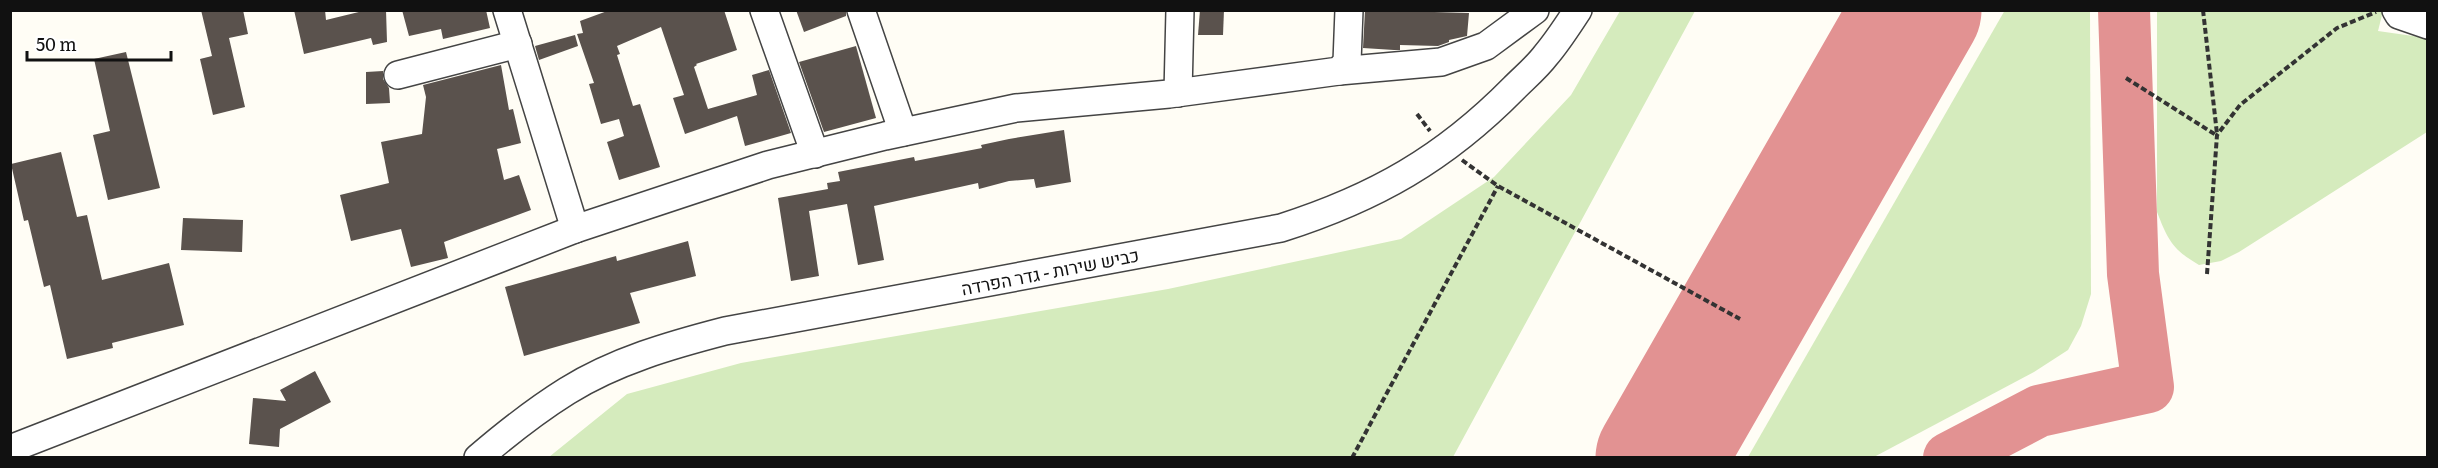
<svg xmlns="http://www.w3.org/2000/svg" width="2438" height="468" font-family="Literata,Heebo,serif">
  <rect width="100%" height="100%" fill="#fffdf5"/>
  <g fill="#d5ebbd">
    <polygon points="2005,10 2090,11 2091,294 2081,326 2068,350 2034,372 1874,457 1748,457"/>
    <polygon points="1620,11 1695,11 1453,457 549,457 627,394 741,363 1168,289 1401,239 1494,177 1571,95"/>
    <path d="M2157 11H2383L2378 31 2427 38V132L2239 252 2221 261 2199 265C2172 249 2168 240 2157 212Z"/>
  </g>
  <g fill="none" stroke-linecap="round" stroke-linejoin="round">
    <polyline stroke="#e29292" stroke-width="52" points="1949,458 2039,411 2148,387 2133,274 2124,10"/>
    <polyline stroke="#e29292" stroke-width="129" points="1660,458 1917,10"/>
  </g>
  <g fill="#5a524d">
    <polygon points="201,10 243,10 248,34 229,38 245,107 213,115 200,59 212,56"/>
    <polygon points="294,10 325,10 326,20 367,10 386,10 387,42 373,45 371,38 304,54"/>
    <polygon points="402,10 486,10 490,28 443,39 441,29 409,36"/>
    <polygon points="610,10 724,10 737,50 696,64 697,65 694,67 708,109 757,95 752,75 769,70 791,133 745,146 737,116 685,134 673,98 684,95 661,27 617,46 620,54 617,55 633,106 640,104 660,167 619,180 607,142 624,136 619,119 601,124 589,84 594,83 577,34 583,33 580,21"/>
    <polygon points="796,10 846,10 846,16 804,32"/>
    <polygon points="1200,10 1224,10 1223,35 1198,35"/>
    <polygon points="1365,10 1469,13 1467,36 1449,40 1449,42 1438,46 1400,45 1400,50 1394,50 1363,48"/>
    <polygon points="575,35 578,46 539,60 535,46"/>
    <polygon points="856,46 876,118 824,132 799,62"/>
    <polygon points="126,52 160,188 108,200 93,135 110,131 94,59"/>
    <polygon points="501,65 509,110 513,109 521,143 497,149 504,180 519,175 531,210 444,242 448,258 411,267 401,229 351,241 340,195 389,183 381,142 422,134 426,97 423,85"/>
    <polygon points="383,71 383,79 389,88 390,103 366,104 366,72"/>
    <polygon points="1064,130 1071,182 1036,188 1034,179 1009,181 979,189 978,183 874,206 884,260 858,265 847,204 809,211 819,276 791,281 778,198 828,189 827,183 840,181 838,172 914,157 915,161 982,148 981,145 1009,139"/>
    <polygon points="61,152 77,217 87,215 102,280 169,263 184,325 112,343 113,348 67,359 50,285 44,287 28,220 24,221 11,164"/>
    <polygon points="183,218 243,220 242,252 181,250"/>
    <polygon points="688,241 696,276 630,293 640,323 524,356 505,287 616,256 617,261"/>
    <polygon points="315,371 331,402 280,429 279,447 249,444 253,398 286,401 280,390"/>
  </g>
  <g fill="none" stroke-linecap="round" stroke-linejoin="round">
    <defs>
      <g id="minor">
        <polyline points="507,10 575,229"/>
        <polyline points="764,10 815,154"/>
        <polyline points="861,10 903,132"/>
        <polyline points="2396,10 2399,15 2428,25"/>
        <polyline points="1339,71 1441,62 1486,46 1535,10"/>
        <polyline points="398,75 518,44"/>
        <polyline points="1178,93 1180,10"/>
        <polyline points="10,449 575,229 768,165 885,136 1016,108 1169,94 1339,71 1347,62 1349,10"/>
        <path d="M478 458C506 434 535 411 567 391 615 361 671 345 725 331L1281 228C1375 198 1444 159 1514 88 1525 77 1537 67 1546 55 1558 41 1568 25 1578 10"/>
      </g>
    </defs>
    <use href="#minor" stroke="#444" stroke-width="30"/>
    <g stroke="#333" stroke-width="4" stroke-dasharray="6 3" stroke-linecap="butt">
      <polyline points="2203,10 2217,134"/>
      <polyline points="2126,78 2216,135"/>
      <polyline points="1417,114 1430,131"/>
      <polyline points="1462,160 1498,186 1740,319"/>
      <polyline points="2207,274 2217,135 2240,105 2337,28 2376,12"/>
      <polyline points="1352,458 1498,186"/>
    </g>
    <use href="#minor" stroke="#fff" stroke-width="27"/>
  </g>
  <g text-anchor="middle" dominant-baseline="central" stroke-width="6" stroke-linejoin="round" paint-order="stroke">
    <g font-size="18" fill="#111" stroke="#fff">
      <text transform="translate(1050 271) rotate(-11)">כביש שירות - גדר הפרדה</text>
    </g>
  </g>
  <rect width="2438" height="468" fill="none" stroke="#111111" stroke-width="24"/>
  <path d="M27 51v9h144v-9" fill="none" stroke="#111111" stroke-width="3"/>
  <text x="36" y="51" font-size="18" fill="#111111" stroke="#ffffff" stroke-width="4.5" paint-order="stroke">50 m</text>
</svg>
